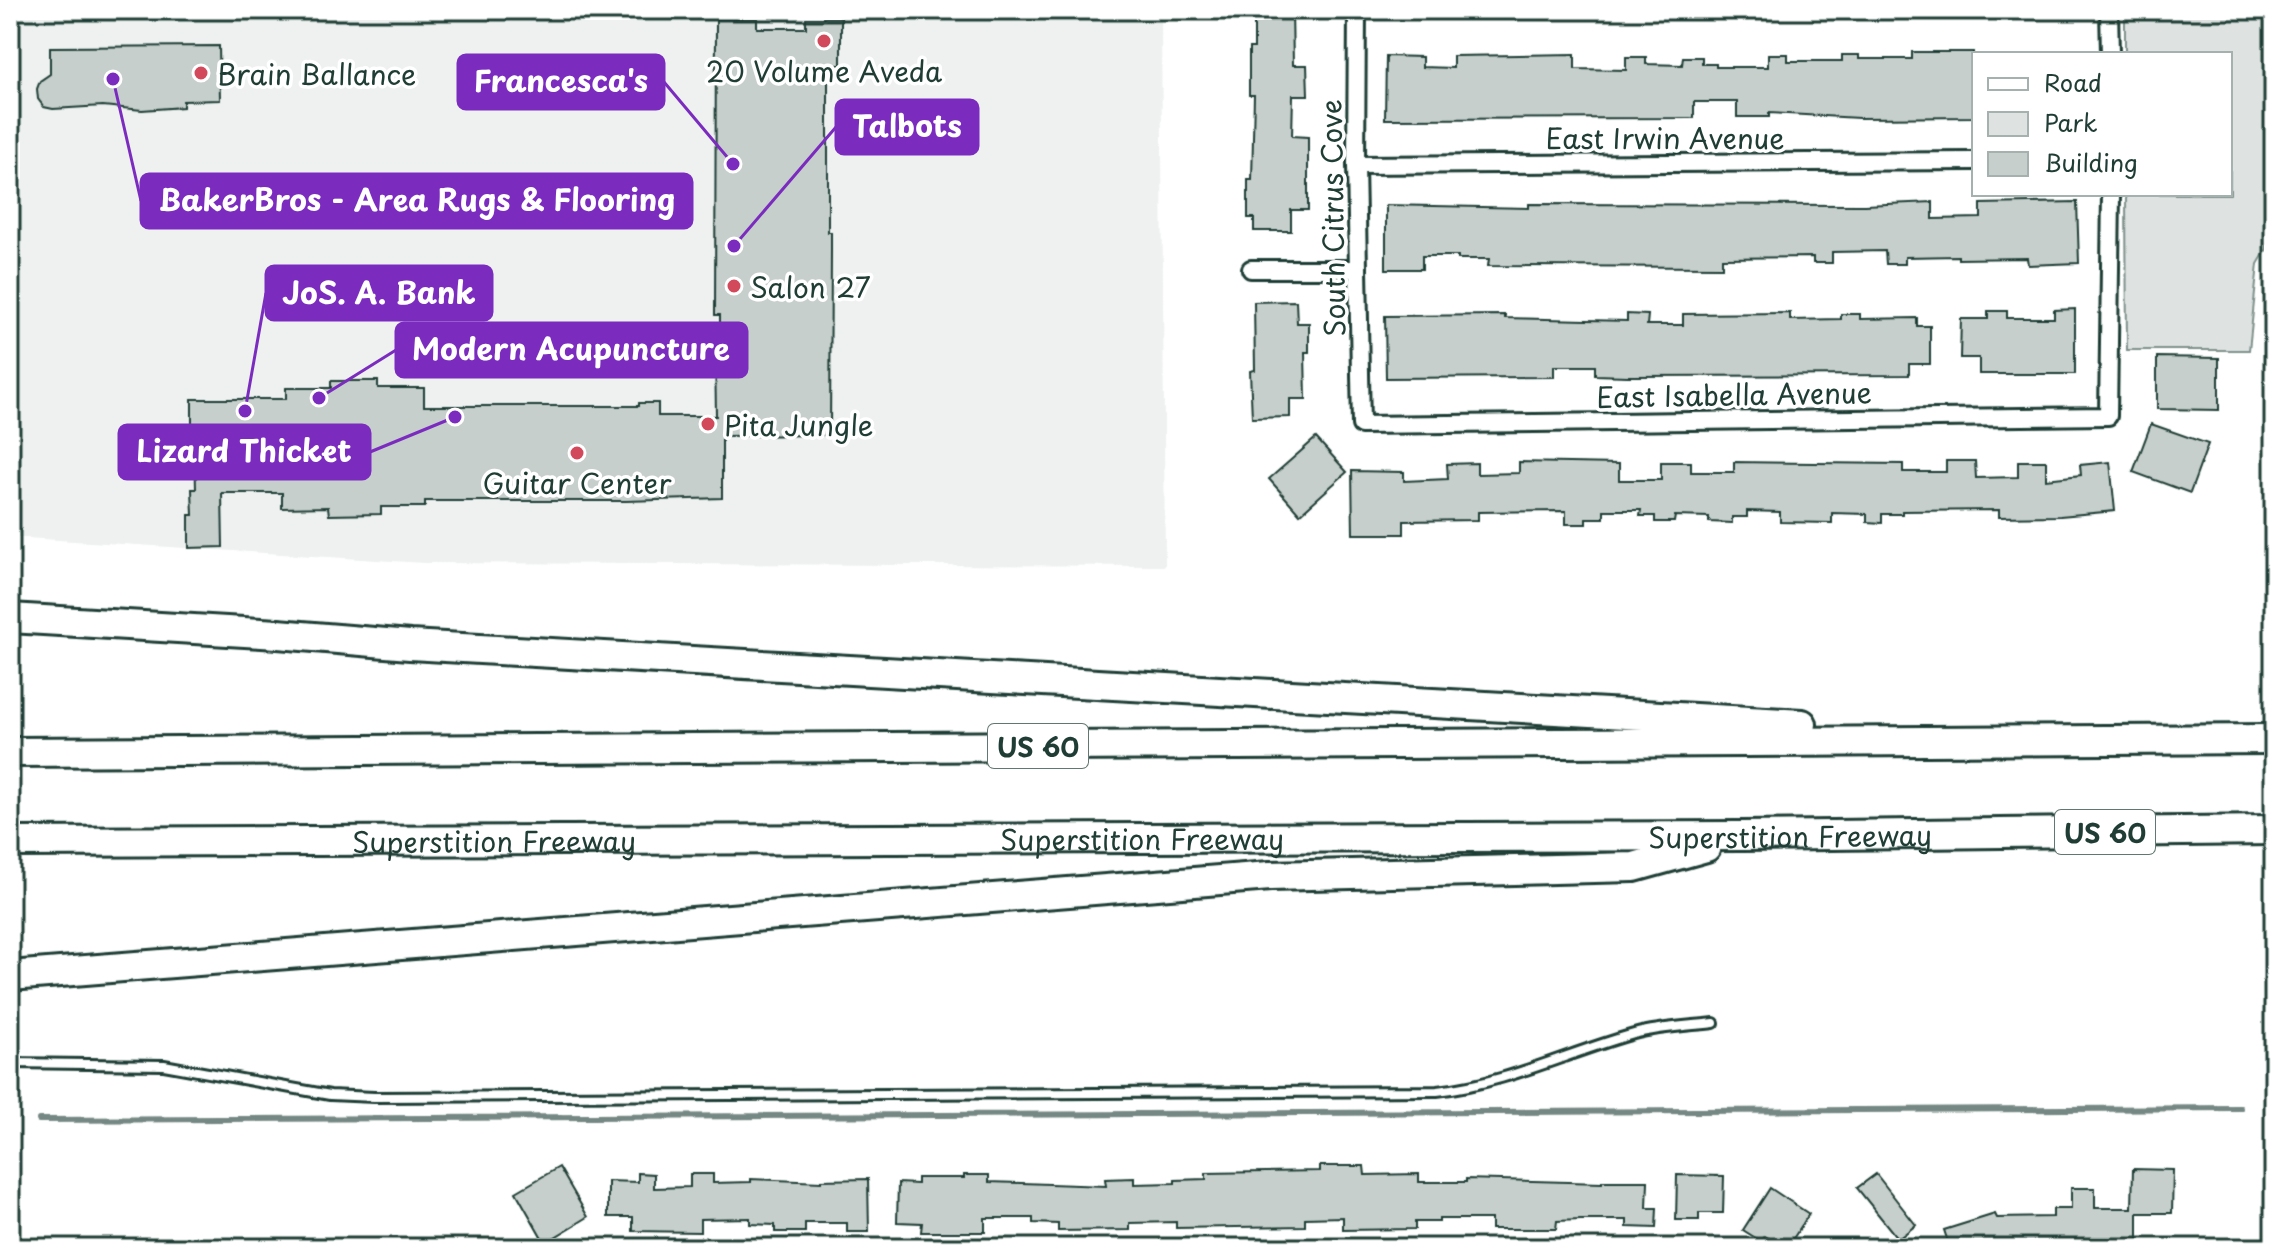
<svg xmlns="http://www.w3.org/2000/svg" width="2284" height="1258" font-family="'Playpen Sans',sans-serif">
  <rect width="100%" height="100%" fill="#fff"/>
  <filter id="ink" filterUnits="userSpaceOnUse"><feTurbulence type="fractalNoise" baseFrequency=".0125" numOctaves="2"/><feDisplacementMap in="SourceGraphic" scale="16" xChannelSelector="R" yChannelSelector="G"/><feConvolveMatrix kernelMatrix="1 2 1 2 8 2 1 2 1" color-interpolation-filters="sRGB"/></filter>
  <g filter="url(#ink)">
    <polygon fill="#eef1f0" points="11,10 1161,10 1165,566 424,563 10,537 10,207 15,167 16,44"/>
    <polygon fill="#dee3e2" stroke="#7e908b" stroke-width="2" points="2125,10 2270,10 2267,249 2258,264 2249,350 2127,350 2126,194 2230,194 2230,54 2125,54"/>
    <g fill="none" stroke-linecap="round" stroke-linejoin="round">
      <polyline stroke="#758883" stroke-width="6" points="39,1120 2240,1108"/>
    </g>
    <g fill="#c7cfcc" stroke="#1f3d34" stroke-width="2">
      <polygon points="1254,10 1292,10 1293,65 1307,65 1308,95 1293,95 1292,136 1308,137 1308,210 1291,210 1291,231 1254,231 1254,218 1248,218 1248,180 1252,180 1254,95 1249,95 1249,48 1254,48"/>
      <polygon points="806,18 841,18 841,65 828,65 828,232 831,232 831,251 830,435 722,436 722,498 626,501 425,501 425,507 381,507 381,514 329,515 328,507 282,508 282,493 222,493 223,547 189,548 189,515 193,515 192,489 196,489 195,448 192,447 192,399 286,399 286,388 331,388 331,381 378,381 378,388 424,388 424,406 639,406 639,403 658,403 658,416 716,416 715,350 720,350 720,315 715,315 716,19 757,19 757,28 806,28"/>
      <polygon points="219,46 220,100 183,101 183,107 142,110 103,106 53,109 44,107 38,99 37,89 40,81 50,74 50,47"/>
      <polygon points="1912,52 1973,52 1974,117 1859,118 1769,113 1769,117 1737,117 1737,102 1694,102 1694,118 1385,119 1386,56 1422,57 1422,67 1453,68 1453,56 1575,54 1575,69 1626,70 1626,57 1646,57 1646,64 1682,65 1683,57 1702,57 1702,64 1716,64 1716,67 1768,67 1768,54 1788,54 1788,61 1842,61 1842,55 1859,55 1859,59 1912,59"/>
      <polygon points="1933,202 1933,219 1981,218 1981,204 2077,202 2079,263 2028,265 2027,258 1958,259 1958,256 1905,257 1905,264 1886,264 1885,251 1832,252 1832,263 1813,263 1813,257 1722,258 1722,267 1488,266 1489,259 1458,259 1458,256 1422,256 1422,269 1386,269 1386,205 1529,208 1529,204 1864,205"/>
      <polygon points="1296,301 1297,323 1309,323 1309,352 1305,352 1306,399 1290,399 1290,417 1252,418 1250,371 1255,370 1254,302"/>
      <polygon points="2075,309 2075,374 1979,374 1979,358 1960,358 1961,319 1988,319 1988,311 2007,311 2007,318 2054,318 2054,310"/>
      <polygon points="1790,313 1790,320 1841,319 1841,314 1860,314 1860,319 1917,318 1917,326 1930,326 1930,364 1909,364 1909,375 1628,376 1595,375 1595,366 1554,366 1554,377 1386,378 1385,316 1505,315 1505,318 1627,321 1627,314 1648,315 1647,325 1683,325 1683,314"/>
      <polygon points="2157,357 2219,358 2219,410 2157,409"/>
      <polygon points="2151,424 2208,444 2190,493 2133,472"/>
      <polygon points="1316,438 1347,472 1300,514 1269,479"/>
      <polygon points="1946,461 1975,461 1976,478 2018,477 2018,461 2046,461 2046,479 2081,475 2080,465 2110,462 2115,511 2060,516 1999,517 1999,510 1902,511 1902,514 1882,514 1882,523 1867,522 1867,514 1832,513 1832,523 1780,522 1780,512 1747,511 1747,517 1732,517 1732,523 1709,522 1709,517 1675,516 1674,522 1655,522 1655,516 1640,516 1641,510 1604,510 1604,518 1586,518 1586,524 1566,524 1566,511 1478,512 1478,520 1404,521 1404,534 1353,534 1352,471 1404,472 1404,481 1448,479 1447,464 1477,463 1477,474 1519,473 1519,462 1619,464 1619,480 1661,480 1661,462 1691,462 1691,472 1734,472 1734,462 1903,464 1903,472 1946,472"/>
      <polygon points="1320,1166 1364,1166 1365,1175 1419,1174 1419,1182 1466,1182 1466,1179 1602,1183 1602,1181 1648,1181 1647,1208 1657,1208 1656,1228 1627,1227 1627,1220 1581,1220 1557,1221 1556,1229 1491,1229 1491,1219 1439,1219 1439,1222 1415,1222 1415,1229 1343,1230 1343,1217 1305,1218 1305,1226 1176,1228 1176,1222 1130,1223 1130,1230 1058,1231 1058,1224 1033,1223 1033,1218 985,1218 985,1232 921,1232 922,1223 897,1222 898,1183 917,1184 917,1178 964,1178 964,1175 989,1175 989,1182 1106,1186 1105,1179 1134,1178 1134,1184 1175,1183 1175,1180 1206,1179 1206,1173 1320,1171"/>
      <polygon points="559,1167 588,1217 545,1243 516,1192"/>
      <polygon points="2133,1169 2173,1170 2172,1213 2138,1213 2138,1240 2118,1240 2119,1248 2091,1248 2090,1245 1950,1248 1944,1230 1995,1214 1997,1218 2053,1217 2053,1209 2071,1209 2071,1188 2095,1188 2095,1208 2132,1208"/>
      <polygon points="638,1173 654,1174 654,1188 690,1187 690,1174 713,1174 713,1183 751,1182 751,1179 821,1182 821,1180 868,1179 869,1232 847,1232 847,1223 805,1223 805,1232 775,1232 775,1225 750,1224 750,1218 700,1219 700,1232 633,1231 633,1217 608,1217 608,1181 638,1182"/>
      <polygon points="1876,1174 1916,1225 1898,1239 1857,1188"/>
      <polygon points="1677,1175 1724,1176 1723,1213 1699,1213 1699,1220 1676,1220"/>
      <polygon points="1770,1188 1809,1214 1787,1248 1765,1236 1762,1242 1743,1230"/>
    </g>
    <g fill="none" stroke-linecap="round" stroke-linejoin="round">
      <defs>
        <path id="service" d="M10 1063 164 1065 330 1095 374 1097 1437 1091C1505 1084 1569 1052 1634 1034 1660 1027 1688 1026 1714 1023"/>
        <g id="minor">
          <polyline points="1357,10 1356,165 1361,425 2108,416 2111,194"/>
          <polyline points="2109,10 2110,54"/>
          <polyline points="1356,165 1974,161"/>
          <polyline points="1251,269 1358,269"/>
        </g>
        <g id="motorway">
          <polyline points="10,618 278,634 410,645 1802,724"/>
          <polyline points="10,752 2274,739"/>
          <path id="s1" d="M10 842 1743 836 2274 830"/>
          <polyline points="10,976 1270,876 1634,867 1706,847"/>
        </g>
      </defs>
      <use href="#service" stroke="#1f3d34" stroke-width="14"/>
      <use href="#minor" stroke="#1f3d34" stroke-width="22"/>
      <use href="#motorway" stroke="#1f3d34" stroke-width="34"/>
      <use href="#service" stroke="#fff" stroke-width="8"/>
      <use href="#minor" stroke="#fff" stroke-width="16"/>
      <use href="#motorway" stroke="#fff" stroke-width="28"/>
    </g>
  </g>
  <g fill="#d1495b" stroke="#fff" stroke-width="3">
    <circle cx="824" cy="41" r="8"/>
    <circle cx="201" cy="73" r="8"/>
    <circle cx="734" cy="286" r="8"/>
    <circle cx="708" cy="424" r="8"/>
    <circle cx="577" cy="453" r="8"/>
  </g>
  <g text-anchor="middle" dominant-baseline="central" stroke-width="7" stroke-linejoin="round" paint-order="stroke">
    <g fill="#fff" stroke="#627771" stroke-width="2">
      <rect x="988" y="724" width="100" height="44" rx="6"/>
      <rect x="2055" y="810" width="100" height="44" rx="6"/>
    </g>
    <g font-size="26" font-weight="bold" fill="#1f3d34">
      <text x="1038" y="746">US 60</text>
      <text x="2105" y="832">US 60</text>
    </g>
    <g font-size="28" fill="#1f3d34" stroke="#fff" text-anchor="start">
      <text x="824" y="70" text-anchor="middle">20 Volume Aveda</text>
      <text x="217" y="73">Brain Ballance</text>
      <text x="750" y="286">Salon 27</text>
      <text x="724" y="424">Pita Jungle</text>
      <text x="577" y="482" text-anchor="middle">Guitar Center</text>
    </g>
    <g font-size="28" fill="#1f3d34" stroke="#fff">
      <text x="1665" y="137">East Irwin Avenue</text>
      <text transform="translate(1332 218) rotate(-91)">South Citrus Cove</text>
      <text transform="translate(1734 394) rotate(-1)">East Isabella Avenue</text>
      <text stroke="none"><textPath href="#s1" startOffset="1780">Superstition Freeway</textPath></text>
      <text stroke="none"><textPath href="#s1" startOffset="1132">Superstition Freeway</textPath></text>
      <text stroke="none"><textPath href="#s1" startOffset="484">Superstition Freeway</textPath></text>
    </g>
  </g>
  <path fill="none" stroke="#7b2cbf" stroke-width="3" d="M733 164L664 82M734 246L836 127M113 79L141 201M245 411L266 293M319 398L396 350M455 417L370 452"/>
  <g fill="#7b2cbf" stroke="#fff" stroke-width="3">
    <circle cx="733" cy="164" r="8"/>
    <circle cx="734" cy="246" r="8"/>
    <circle cx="113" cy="79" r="8"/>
    <circle cx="245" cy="411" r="8"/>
    <circle cx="319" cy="398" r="8"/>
    <circle cx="455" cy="417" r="8"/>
  </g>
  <g fill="#7b2cbf" stroke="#7b2cbf" stroke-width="3">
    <rect x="458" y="55" width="206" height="54" rx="8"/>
    <rect x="836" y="100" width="142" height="54" rx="8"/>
    <rect x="141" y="174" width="551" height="54" rx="8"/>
    <rect x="266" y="266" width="226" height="54" rx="8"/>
    <rect x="396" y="323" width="351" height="54" rx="8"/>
    <rect x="119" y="425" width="251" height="54" rx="8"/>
  </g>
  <g font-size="30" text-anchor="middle" font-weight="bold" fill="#fff">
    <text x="561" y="92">Francesca's</text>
    <text x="907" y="137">Talbots</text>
    <text x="417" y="211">BakerBros - Area Rugs &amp; Flooring</text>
    <text x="379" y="304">JoS. A. Bank</text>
    <text x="571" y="360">Modern Acupuncture</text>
    <text x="244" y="462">Lizard Thicket</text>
  </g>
  <rect width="2284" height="1258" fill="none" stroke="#fff" stroke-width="40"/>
  <rect x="20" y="20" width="2244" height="1218" fill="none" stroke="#1f3d34" stroke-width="3" filter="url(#ink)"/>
  <rect x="1972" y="52" width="260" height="144" fill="#ffffff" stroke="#a5b1ae" stroke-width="2"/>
  <rect x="1988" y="78" width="40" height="12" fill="#ffffff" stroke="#a5b1ae" stroke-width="2"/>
  <text x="2044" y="92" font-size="24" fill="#1f3d34">Road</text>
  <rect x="1988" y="112" width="40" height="24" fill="#dee3e2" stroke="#a5b1ae" stroke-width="2"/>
  <text x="2044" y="132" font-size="24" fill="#1f3d34">Park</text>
  <rect x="1988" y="152" width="40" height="24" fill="#c7cfcc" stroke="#a5b1ae" stroke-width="2"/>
  <text x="2044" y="172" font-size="24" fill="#1f3d34">Building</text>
</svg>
